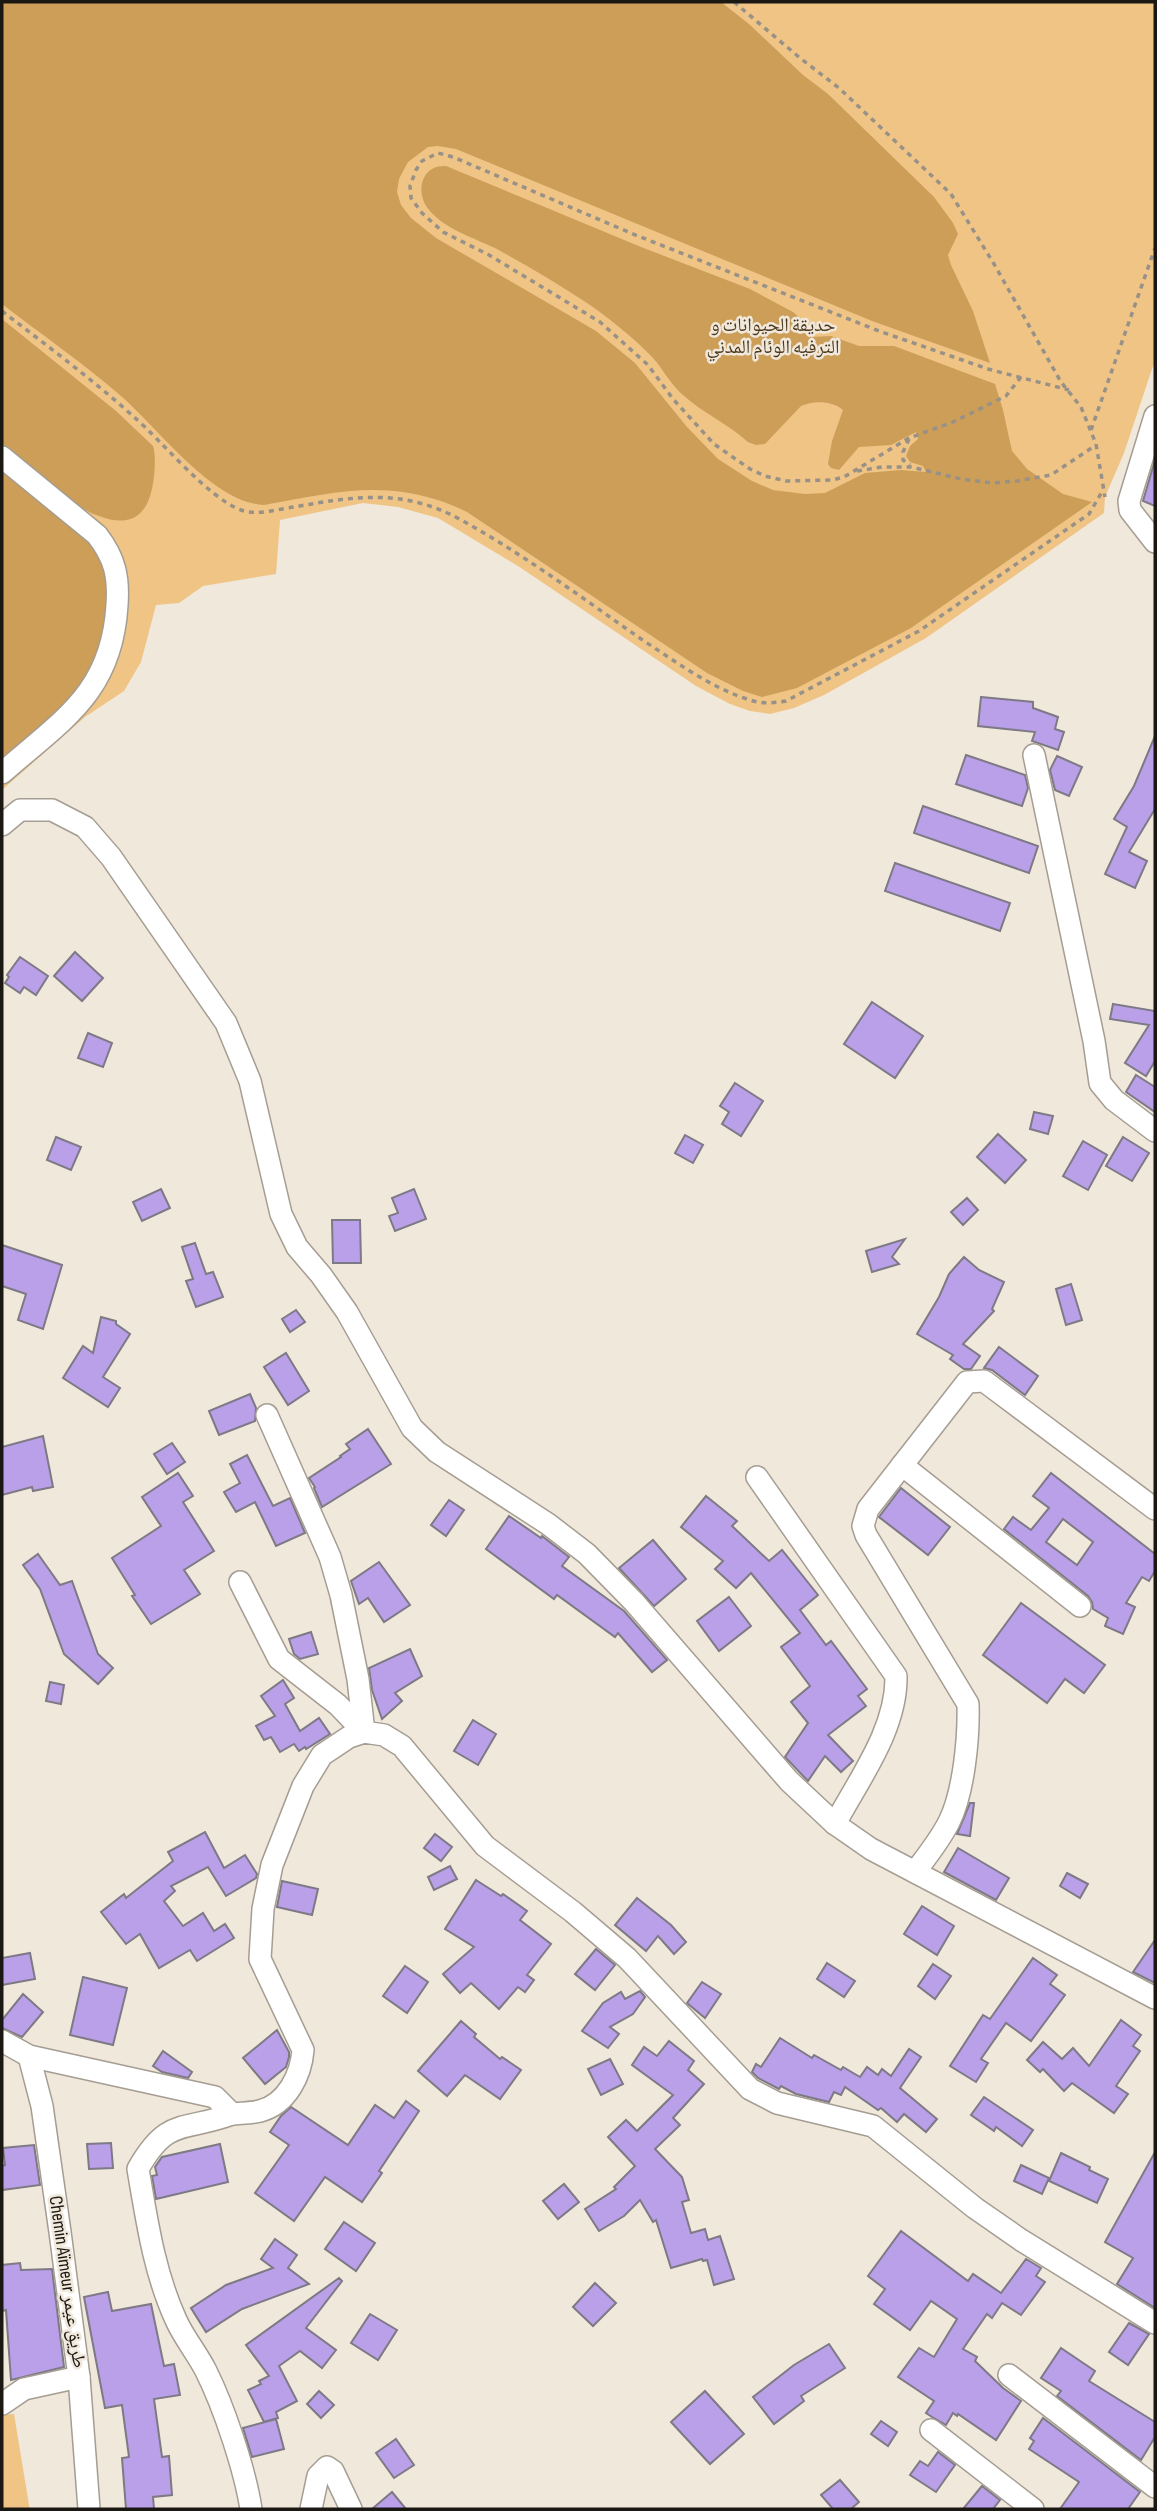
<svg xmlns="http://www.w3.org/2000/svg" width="1157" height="2511" font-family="'Sofia Sans Condensed','Noto Naskh Arabic',sans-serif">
  <rect width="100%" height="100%" fill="#f1e8dc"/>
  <g fill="#efc485">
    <polygon points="2,2 1155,2 1155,360 1124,453 1105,497 1104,513 926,638 824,695 794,708 770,714 750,711 730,704 696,686 518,566 438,518 398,507 363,503 280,520 276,574 203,586 179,603 156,605 141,662 124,691 85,717 2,790"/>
    <polygon points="14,2414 29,2505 30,2509 2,2509 2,2415"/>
  </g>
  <g fill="#cc9e58">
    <path d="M2 2H721L749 24 803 75 828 94 934 197 953 223 958 234 948 255 951 265 973 311 990 363 872 321 456 149 438 146 428 147 408 162 399 179 397 192 401 205 411 218 436 238 596 331 635 363 687 427 718 459 752 481 773 490 805 494 825 493 865 473 901 470 926 472 923 466 910 462 906 456 910 446 918 439 916 432 891 445 859 447 839 470 831 468 828 464 832 441 843 410C833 401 814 400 801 406L765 444 756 445 748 442C728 424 703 413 683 395 671 385 663 369 653 358 634 338 609 318 587 303 557 283 526 265 495 248 474 238 445 229 430 211 414 194 421 164 446 166L641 247 750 289 793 312 803 321 804 327 812 337 831 336 859 346H894L995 384 1003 410 1012 451 1027 469 1063 494 1092 502 911 628 797 688 762 697 743 691 707 673 467 512C395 477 340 491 264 505 213 503 158 428 121 396 83 363 41 334 2 304Z"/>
    <path d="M2 319 116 411 153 446C157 458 154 487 149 499 125 562 29 469 2 449Z"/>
    <polygon points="2,470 82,530 108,566 107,614 95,661 79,690 2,766"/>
  </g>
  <g fill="#baa0e8" stroke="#7d7985" stroke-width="2" fill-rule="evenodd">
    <polygon points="1155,460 1155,506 1143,501"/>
    <polygon points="981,697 1033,702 1033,708 1058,717 1055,729 1064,732 1058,750 1032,741 1035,732 978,726"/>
    <polygon points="1155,736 1155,809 1129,852 1147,861 1135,888 1105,874 1127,827 1114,819 1134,786"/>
    <polygon points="966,755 1025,775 1028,788 1022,806 956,784"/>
    <polygon points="1057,756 1082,767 1069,796 1055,790 1050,770"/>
    <polygon points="923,806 1038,846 1029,873 914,833"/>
    <polygon points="895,863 1010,903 1000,931 885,891"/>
    <polygon points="75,952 103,978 82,1001 54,976"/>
    <polygon points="20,957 48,976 36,995 24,987 20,993 5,983 9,977 7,975"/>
    <polygon points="872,1002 923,1036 895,1078 844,1044"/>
    <polygon points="1113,1004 1155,1011 1155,1061 1146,1076 1125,1063 1149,1025 1110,1019"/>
    <polygon points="88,1033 112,1043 103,1067 78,1058"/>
    <polygon points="1136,1075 1155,1087 1155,1112 1126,1092"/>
    <polygon points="735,1083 763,1101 741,1136 722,1124 729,1112 720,1106"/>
    <polygon points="1034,1112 1053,1116 1048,1134 1030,1129"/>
    <polygon points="998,1134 1026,1160 1005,1183 977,1157"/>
    <polygon points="685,1135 703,1145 693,1163 675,1153"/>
    <polygon points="56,1137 81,1147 71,1170 47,1160"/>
    <polygon points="1123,1137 1149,1153 1132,1181 1106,1166"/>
    <polygon points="1083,1141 1107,1155 1088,1190 1063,1176"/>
    <polygon points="161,1189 170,1208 142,1221 133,1202"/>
    <polygon points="414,1189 426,1219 395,1231 389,1216 398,1213 392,1198"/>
    <polygon points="967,1198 978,1210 963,1225 951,1212"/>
    <polygon points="332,1220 360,1220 361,1263 333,1263"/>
    <polygon points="905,1239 892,1257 899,1264 872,1272 866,1251"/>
    <polygon points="195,1243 206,1274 213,1272 223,1297 196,1307 186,1281 193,1279 182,1247"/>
    <polygon points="2,1245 62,1265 43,1329 18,1320 26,1294 2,1286"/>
    <polygon points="964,1257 979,1270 1004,1282 992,1309 994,1311 963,1344 980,1356 971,1369 964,1369 950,1359 953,1355 917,1334 939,1297 949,1274"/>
    <polygon points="1071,1284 1082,1320 1066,1325 1056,1289"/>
    <polygon points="296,1310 305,1322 290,1332 282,1319"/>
    <polygon points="101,1317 116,1321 116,1324 130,1334 103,1377 120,1388 108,1407 63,1378 83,1346 93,1353"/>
    <polygon points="999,1347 1038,1376 1025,1395 992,1370 984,1368"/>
    <polygon points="286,1353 309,1391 288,1405 264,1367"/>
    <polygon points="250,1394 256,1408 255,1421 219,1435 209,1411"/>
    <polygon points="368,1429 391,1464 322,1507 314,1488 315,1487 309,1478 341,1457 340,1456 350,1449 346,1444"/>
    <polygon points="43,1436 53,1487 33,1491 32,1487 2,1495 2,1447"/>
    <polygon points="172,1443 185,1462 167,1474 154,1454"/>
    <polygon points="247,1455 273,1506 290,1498 305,1533 276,1546 255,1502 236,1512 224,1492 240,1483 230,1464"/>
    <polygon points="178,1473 193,1496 183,1502 214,1551 184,1570 200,1594 151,1624 132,1596 135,1595 112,1558 161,1526 142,1497"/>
    <path d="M1051 1473 1155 1554V1571L1149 1581 1142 1577 1126 1603 1135 1607 1123 1634 1105 1626 1108 1618 1093 1609 1092 1602 1088 1596 1004 1529 1013 1517 1031 1530 1049 1508 1033 1496ZM1063 1519 1093 1542 1077 1565 1046 1542Z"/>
    <polygon points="901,1488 950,1527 928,1555 879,1517"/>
    <polygon points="706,1496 737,1521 732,1526 769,1561 782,1550 818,1595 800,1610 826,1645 831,1641 867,1689 858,1696 866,1706 828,1735 853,1761 841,1772 825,1756 808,1781 785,1757 808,1723 791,1702 810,1686 781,1647 800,1633 751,1573 736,1588 715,1569 723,1561 681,1527"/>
    <polygon points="449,1500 464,1510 446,1536 431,1525"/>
    <polygon points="509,1516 541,1538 542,1536 569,1557 562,1566 624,1611 667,1660 652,1672 618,1633 615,1637 557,1595 554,1599 486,1549"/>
    <polygon points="653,1540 686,1579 654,1606 619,1568"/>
    <polygon points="38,1554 60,1585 72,1581 98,1654 113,1668 98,1684 64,1654 40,1589 23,1565"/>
    <polygon points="379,1562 410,1605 384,1622 368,1598 359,1604 351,1581"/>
    <polygon points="729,1597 751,1626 719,1651 697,1621"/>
    <polygon points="1021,1603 1105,1665 1084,1693 1065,1679 1047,1703 983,1655"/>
    <polygon points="311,1632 318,1654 300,1659 294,1654 289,1639"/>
    <polygon points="410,1649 422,1676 395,1693 402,1701 382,1719 372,1690 369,1668"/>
    <polygon points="283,1680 294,1698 285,1704 300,1731 319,1718 330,1734 306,1749 305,1747 299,1751 294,1744 280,1752 271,1737 264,1740 256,1726 275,1716 261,1696"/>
    <polygon points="50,1682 64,1685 61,1704 46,1701"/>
    <polygon points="473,1720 496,1734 478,1765 454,1751"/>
    <polygon points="970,1803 974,1803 970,1836 957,1834"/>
    <polygon points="205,1832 224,1868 245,1855 257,1874 256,1878 226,1896 208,1867 171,1886 175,1891 164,1901 183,1926 203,1913 214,1931 225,1924 234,1938 197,1961 190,1950 159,1968 140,1934 126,1944 101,1912 124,1894 126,1898 173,1861 168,1852"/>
    <polygon points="435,1834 452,1847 441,1861 424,1848"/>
    <polygon points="958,1848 1009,1878 996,1900 944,1872"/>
    <polygon points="450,1866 457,1879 434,1890 428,1877"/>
    <polygon points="1067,1873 1088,1884 1080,1898 1060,1886"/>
    <polygon points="476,1880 501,1896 503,1894 527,1911 520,1920 551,1944 527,1975 534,1980 525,1992 518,1987 499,2009 471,1983 460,1993 443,1974 474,1947 445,1929"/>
    <polygon points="282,1881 318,1889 312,1915 277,1907"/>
    <polygon points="637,1898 671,1925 686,1942 674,1954 658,1936 646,1951 615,1925"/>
    <polygon points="922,1906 954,1926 937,1955 904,1934"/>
    <polygon points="1155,1940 1155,1983 1133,1972"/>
    <polygon points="596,1949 615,1965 595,1990 575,1974"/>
    <polygon points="30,1953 35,1979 2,1985 2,1958"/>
    <polygon points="1033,1958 1057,1975 1050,1984 1065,1995 1031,2041 1006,2023 981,2059 988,2063 976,2082 950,2066 983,2015 990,2019"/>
    <polygon points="827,1963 855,1981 844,1997 817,1979"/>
    <polygon points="933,1964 951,1976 935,1999 918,1986"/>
    <polygon points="405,1966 428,1982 407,2013 383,1996"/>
    <polygon points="83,1977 127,1988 113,2045 70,2035"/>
    <polygon points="702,1982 721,1994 705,2018 687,2003"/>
    <polygon points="640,1991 645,1997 633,2014 610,2027 619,2034 608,2048 582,2031 603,2003 621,1992 625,1999"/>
    <polygon points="23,1994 43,2012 22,2037 2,2028 2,2020"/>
    <polygon points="1121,2020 1141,2035 1133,2046 1140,2051 1116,2086 1128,2094 1114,2113 1072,2083 1064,2091 1043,2069 1040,2072 1027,2060 1043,2042 1062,2059 1073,2048 1089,2066"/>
    <polygon points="461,2021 476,2034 474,2037 500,2059 502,2057 521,2070 500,2099 465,2075 447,2096 418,2071"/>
    <polygon points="277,2030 289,2052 289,2057 286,2067 265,2084 243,2058"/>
    <polygon points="780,2038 812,2058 814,2055 841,2070 843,2067 860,2077 867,2067 878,2075 882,2069 891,2076 909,2049 921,2057 900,2088 937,2119 926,2132 904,2114 897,2122 881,2108 878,2110 845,2087 841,2095 834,2092 829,2102 796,2094 781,2086 779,2089 758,2078 752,2072 756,2064 761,2067"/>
    <polygon points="669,2041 694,2061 688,2070 704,2084 673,2118 680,2125 655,2149 682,2177 689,2200 682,2202 691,2233 705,2229 708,2240 720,2236 734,2279 714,2285 707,2260 703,2261 702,2259 671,2268 656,2220 653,2222 640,2200 624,2216 599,2231 585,2209 616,2189 614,2187 635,2166 608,2137 626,2120 637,2131 673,2095 632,2065 644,2047 657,2056"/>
    <polygon points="163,2051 192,2072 188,2078 162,2072 153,2066"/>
    <polygon points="610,2059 623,2084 601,2095 588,2069"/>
    <polygon points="984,2097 1033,2130 1022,2146 996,2127 994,2131 971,2115"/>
    <polygon points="406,2101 419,2111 379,2171 382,2173 362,2202 325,2177 294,2221 255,2193 289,2145 270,2132 281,2116 291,2107 348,2145 375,2105 394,2118"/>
    <polygon points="111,2143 113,2168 89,2169 87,2144"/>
    <polygon points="220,2144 228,2182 156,2199 152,2176 157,2175 155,2167 162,2157"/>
    <polygon points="34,2145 40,2185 2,2190 2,2166 5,2165 3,2148"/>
    <polygon points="1155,2152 1155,2308 1117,2284 1133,2258 1105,2242"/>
    <polygon points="1061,2153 1090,2167 1089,2170 1108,2179 1097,2203 1049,2181"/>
    <polygon points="1021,2165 1049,2178 1042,2194 1014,2181"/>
    <polygon points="564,2184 579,2202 558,2219 543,2201"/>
    <polygon points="344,2222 375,2243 356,2271 325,2249"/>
    <polygon points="901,2231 968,2281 973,2274 1001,2293 1026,2259 1041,2268 1036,2276 1045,2282 1021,2315 1002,2303 992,2318 987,2314 963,2349 977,2357 975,2361 1003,2388 1021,2401 996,2440 958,2414 957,2416 953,2413 946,2425 932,2417 926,2413 934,2401 898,2377 919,2348 934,2357 957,2319 931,2301 910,2330 874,2304 885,2289 868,2276"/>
    <polygon points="275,2239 297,2255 288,2268 309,2284 242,2309 206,2332 191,2308 226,2285 273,2268 261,2259"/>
    <polygon points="20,2263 21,2270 52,2269 64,2367 11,2380 6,2310 2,2311 2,2265"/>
    <polygon points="339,2278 342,2281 306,2328 336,2350 322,2368 300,2351 279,2366 297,2401 276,2412 278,2418 264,2422 248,2390 261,2384 259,2381 269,2376 246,2345"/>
    <polygon points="595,2283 616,2303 593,2326 573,2307"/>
    <polygon points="108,2292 112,2311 151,2304 164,2366 174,2364 180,2395 154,2399 162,2457 169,2456 172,2495 153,2497 154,2509 126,2509 122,2458 129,2457 122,2405 105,2408 84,2297"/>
    <polygon points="370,2314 397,2330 378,2360 351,2343"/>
    <polygon points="1129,2323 1149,2334 1128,2365 1109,2352"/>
    <polygon points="829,2344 845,2368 801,2396 804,2401 774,2424 753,2397 794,2365"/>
    <polygon points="1061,2348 1095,2371 1089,2381 1155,2422 1155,2437 1141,2460 1057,2396 1061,2391 1041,2378"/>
    <polygon points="319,2391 334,2405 321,2418 307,2404"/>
    <polygon points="705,2391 744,2434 710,2464 671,2422"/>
    <polygon points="1043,2418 1140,2492 1128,2509 1060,2509 1079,2482 1029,2449 1034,2441 1030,2438"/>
    <polygon points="276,2419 284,2449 252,2457 243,2428"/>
    <polygon points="881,2421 897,2432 888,2446 871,2434"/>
    <polygon points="396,2439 414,2465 394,2478 376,2453"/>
    <polygon points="938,2452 955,2465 936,2492 910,2475 920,2461 928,2466"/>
    <polygon points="840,2480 859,2502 851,2509 833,2509 821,2495"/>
    <polygon points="982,2486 1000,2500 993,2509 963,2509"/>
    <polygon points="392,2492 406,2509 372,2509"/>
  </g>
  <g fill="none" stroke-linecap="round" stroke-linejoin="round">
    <defs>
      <g id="minor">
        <polyline points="1155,416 1129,501 1130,510 1155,542"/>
        <path d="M2 457 97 535C115 558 119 577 117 605 112 693 62 720 2 773"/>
        <polyline points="1034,755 1094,1041 1100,1083 1114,1100 1155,1131"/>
        <polyline points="2,825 20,810 52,810 85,827 111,857 226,1023 250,1081 281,1214 297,1247 321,1275 347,1312 412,1428 437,1452 548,1524 587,1554 634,1602 789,1781 835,1824 871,1849 1155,1998"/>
        <polyline points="267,1415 330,1557 341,1595 358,1679 364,1732"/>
        <polyline points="902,1465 1080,1606"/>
        <path d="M757 1477 896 1676C897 1729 859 1779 835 1824"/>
        <polyline points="240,1582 279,1659 338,1705 364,1732"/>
        <path d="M915 1872C927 1856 940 1840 949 1822 964 1792 969 1737 968 1704L866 1535 863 1526 868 1509 967 1382 984 1381 1155 1509"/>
        <path d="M2 2041 29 2056 215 2097 232 2114C184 2132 168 2116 138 2169 147 2221 154 2272 176 2320 184 2338 197 2353 206 2371 224 2407 245 2470 251 2509"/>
        <polyline points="29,2056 42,2106 60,2232 79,2377 89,2509"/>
        <path d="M232 2114C241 2113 252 2113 260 2111 287 2104 301 2075 303 2050L260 1959 263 1909 272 1865 303 1786 322 1755 349 1737 364 1732 384 1735 402 1746 485 1846 573 1912 627 1958 750 2089 777 2103 873 2126 975 2208 1021 2240 1155 2323"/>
        <polyline points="1009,2375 1155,2487"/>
        <polyline points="2,2404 24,2389 79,2377"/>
        <polyline points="931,2430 1033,2509"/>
        <polyline points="311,2509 318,2476 327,2467 333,2471 351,2509"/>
      </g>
    </defs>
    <use href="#minor" stroke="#a59d92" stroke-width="24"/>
    <g stroke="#979188" stroke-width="3.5" stroke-dasharray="5 5" stroke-linecap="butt">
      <polyline points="734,2 800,58 839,88 951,194 994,264 1061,382 1081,407 1096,444 1105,497"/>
      <path d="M2 311C46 345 92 379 134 417 162 441 208 498 241 510 257 516 278 509 294 507 356 496 405 488 463 521 526 556 585 600 644 641 678 663 711 688 750 700 762 704 773 703 786 701L919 631 1089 514 1103 490"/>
      <polyline points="1021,377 1006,396 953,422 909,438 844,477 832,480 786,481 765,476 750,469 714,444 673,399 648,365 600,322 489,255 443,232 422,213 411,198 410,186 416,170 422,161 438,153 453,157 633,234 879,331 988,369 1069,390"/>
      <polyline points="1091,430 1155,248"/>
      <polyline points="909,439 903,452 903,460 910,465"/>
      <polyline points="857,471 882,467 911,467 961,479 993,483 1017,481 1051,475 1096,445"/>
    </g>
    <use href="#minor" stroke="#fff" stroke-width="21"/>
  </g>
  <g text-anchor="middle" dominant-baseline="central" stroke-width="5" stroke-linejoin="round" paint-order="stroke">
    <g font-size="19" fill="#4c381a" stroke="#f1e8dc">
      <text x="773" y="325">حديقة الحيوانات و<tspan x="773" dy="22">الترفيه الوئام المدني</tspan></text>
    </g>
    <g font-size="19" fill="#1b1814" stroke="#f1e8dc">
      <text transform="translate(67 2282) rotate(82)">Chemin Aïmeur طريق عيمر</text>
    </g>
  </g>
  <rect width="1157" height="2511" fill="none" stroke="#1b1814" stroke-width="7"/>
</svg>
